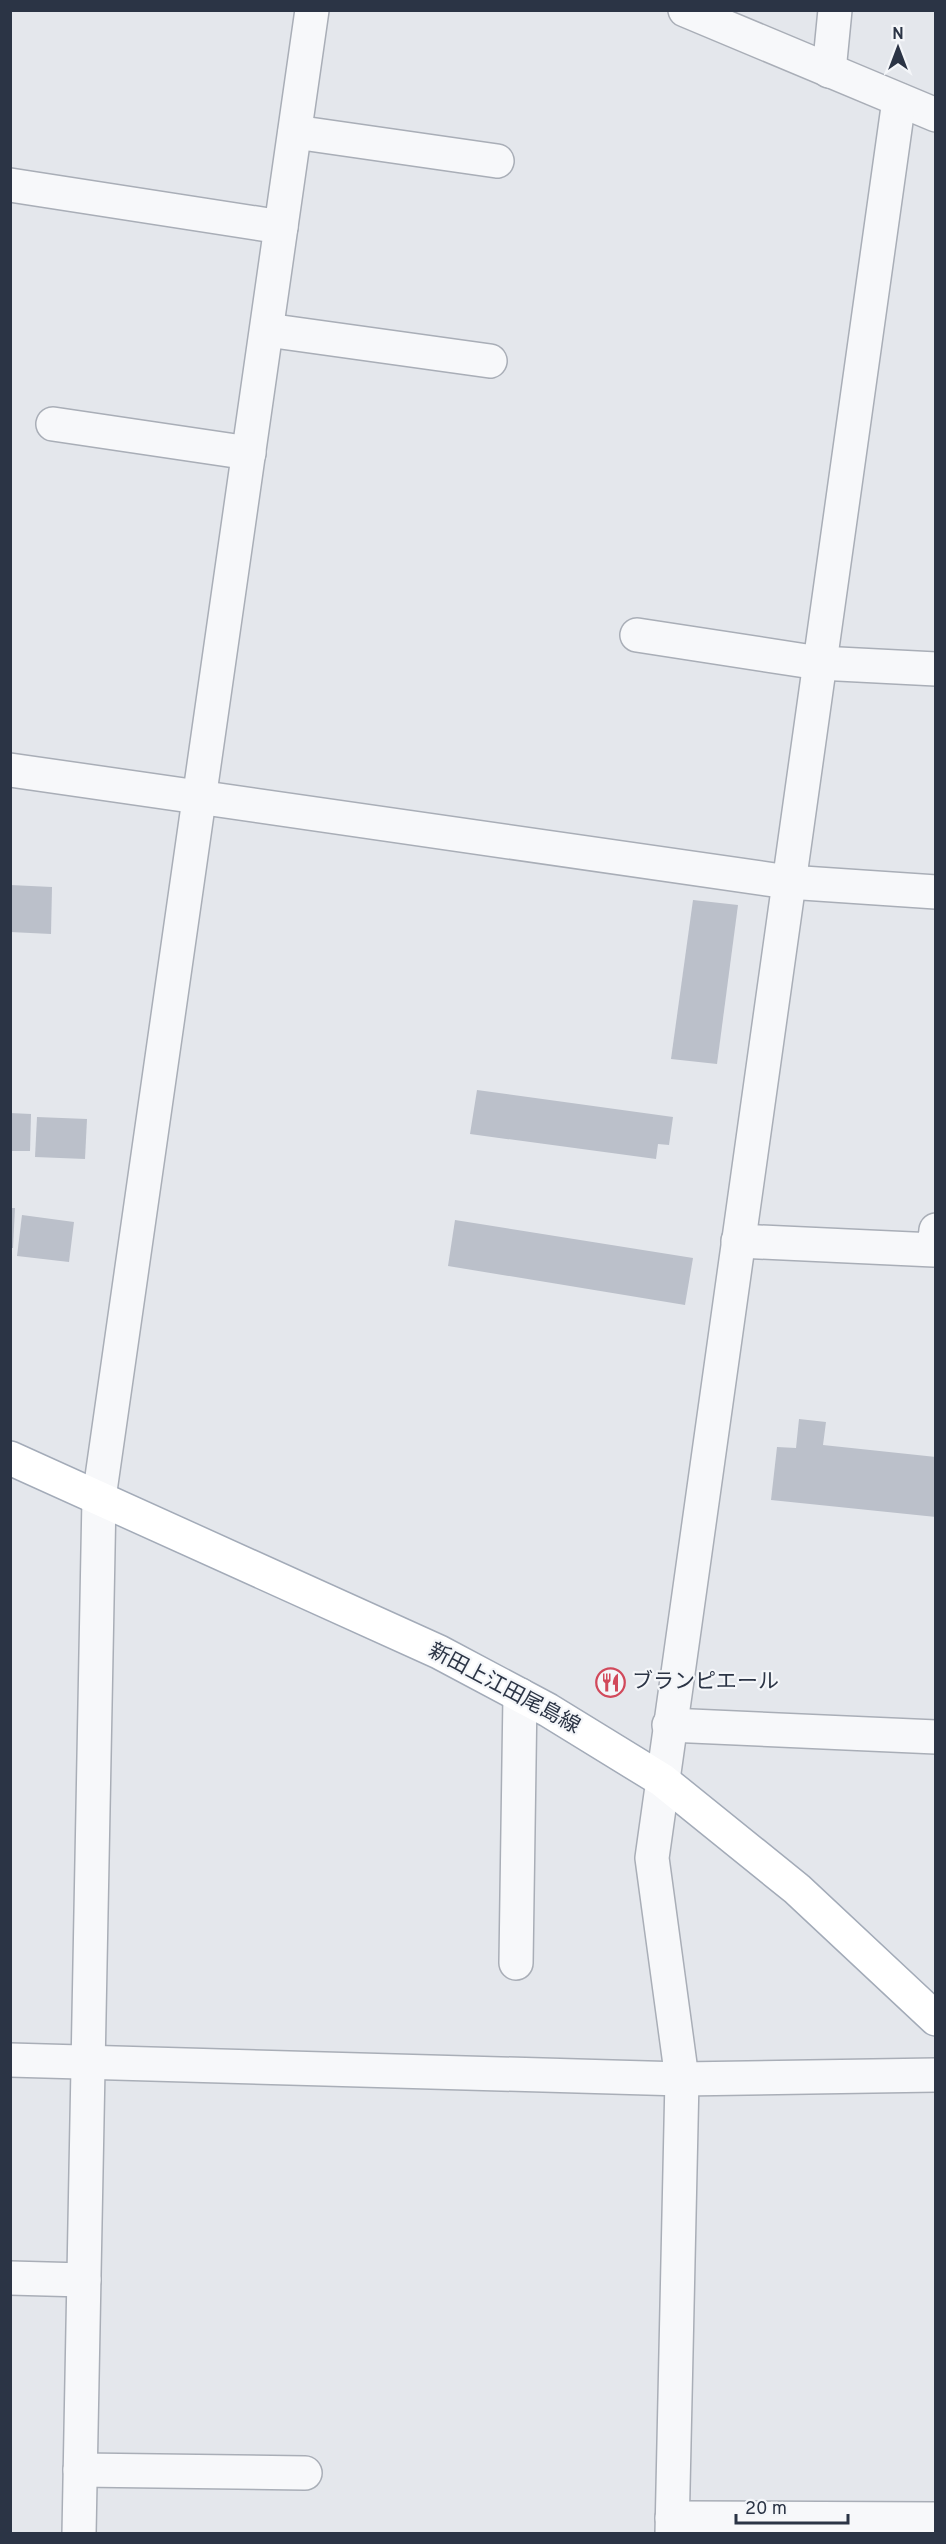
<svg xmlns="http://www.w3.org/2000/svg" width="946" height="2544" font-family="Overpass,'Noto Sans JP',sans-serif">
  <rect width="100%" height="100%" fill="#e4e7ec"/>
  <g fill="#bbc0ca">
    <polygon points="10,885 52,887 51,934 10,932"/>
    <polygon points="693,900 738,905 717,1064 671,1059"/>
    <polygon points="477,1090 673,1117 669,1145 658,1144 656,1159 470,1134"/>
    <polygon points="10,1113 31,1114 30,1151 10,1151"/>
    <polygon points="37,1117 87,1119 85,1159 35,1157"/>
    <polygon points="10,1208 15,1208 13,1248 10,1248"/>
    <polygon points="22,1215 74,1222 69,1262 17,1256"/>
    <polygon points="455,1220 693,1258 685,1305 448,1266"/>
    <polygon points="799,1419 826,1422 823,1445 936,1457 936,1517 771,1500 777,1447 796,1448"/>
  </g>
  <g fill="none" stroke-linecap="round" stroke-linejoin="round">
    <defs>
      <g id="minor">
        <polyline points="685,10 936,115"/>
        <polyline points="829,71 835,10"/>
        <polyline points="295,132 497,161"/>
        <polyline points="10,185 281,227"/>
        <polyline points="267,330 490,361"/>
        <polyline points="53,424 249,453"/>
        <polyline points="637,635 819,663 936,669"/>
        <polyline points="10,770 788,882 936,892"/>
        <polyline points="738,1241 934,1250 936,1230"/>
        <polyline points="669,1725 936,1737"/>
        <polyline points="516,1963 520,1695"/>
        <polyline points="10,2060 682,2079 936,2075"/>
        <polyline points="10,2278 84,2280"/>
        <polyline points="80,2470 305,2473"/>
        <polyline points="672,2518 936,2519"/>
        <polyline points="79,2534 99,1498 312,10"/>
        <polyline points="672,2534 682,2079 652,1858 899,100"/>
      </g>
      <polyline id="major" points="10,1458 439,1652 548,1710 662,1780 797,1889 936,2019"/>
    </defs>
    <use href="#minor" stroke="#a9aeb7" stroke-width="36"/>
    <use href="#major" stroke="#a3abb8" stroke-width="36"/>
    <use href="#minor" stroke="#f7f8fa" stroke-width="33"/>
    <use href="#major" stroke="#fff" stroke-width="33"/>
  </g>
  <defs>
    <symbol id="restaurant-ring" viewBox="-11 -11 22 22"><circle r="9.5" fill="#f4f6f9" stroke="#d1495b" stroke-width="1.5"/><path d="M-5-6h1v4h1v-4h1v4h1v-4h1v5L-1.5 .5V6h-2V.5L-5-1ZM5-6V6H3V1.5H1.5Q1.5-4 5-6Z" fill="#d1495b"/></symbol>
  </defs>
  <g fill-rule="evenodd">
    <use href="#restaurant-ring" x="594" y="1666" width="33" height="33"/>
  </g>
  <g text-anchor="middle" dominant-baseline="central" stroke-width="4.5" stroke-linejoin="round" paint-order="stroke">
    <g font-size="21" fill="#2b3445" stroke="#f4f6f9" text-anchor="start">
      <text x="632" y="1682">ブランピエール</text>
    </g>
    <g font-size="21" fill="#2b3445" stroke="#f4f6f9">
      <text transform="translate(504 1689) rotate(28)">新田上江田尾島線</text>
    </g>
  </g>
  <rect width="946" height="2544" fill="none" stroke="#2b3445" stroke-width="24"/>
  <g transform="translate(898 48)" stroke="#f4f6f9" stroke-width="4.5" paint-order="stroke">
  <path d="M0-4.5L10 22L0 15L-10 22Z" fill="#2b3445"/>
  <text y="-9" font-size="16" font-weight="bold" text-anchor="middle" fill="#2b3445">N</text>
  </g>
  <path d="M736 2514v9h112v-9" fill="none" stroke="#2b3445" stroke-width="3"/>
  <text x="745" y="2514" font-size="18" fill="#2b3445" stroke="#f4f6f9" stroke-width="4.5" paint-order="stroke">20 m</text>
</svg>
